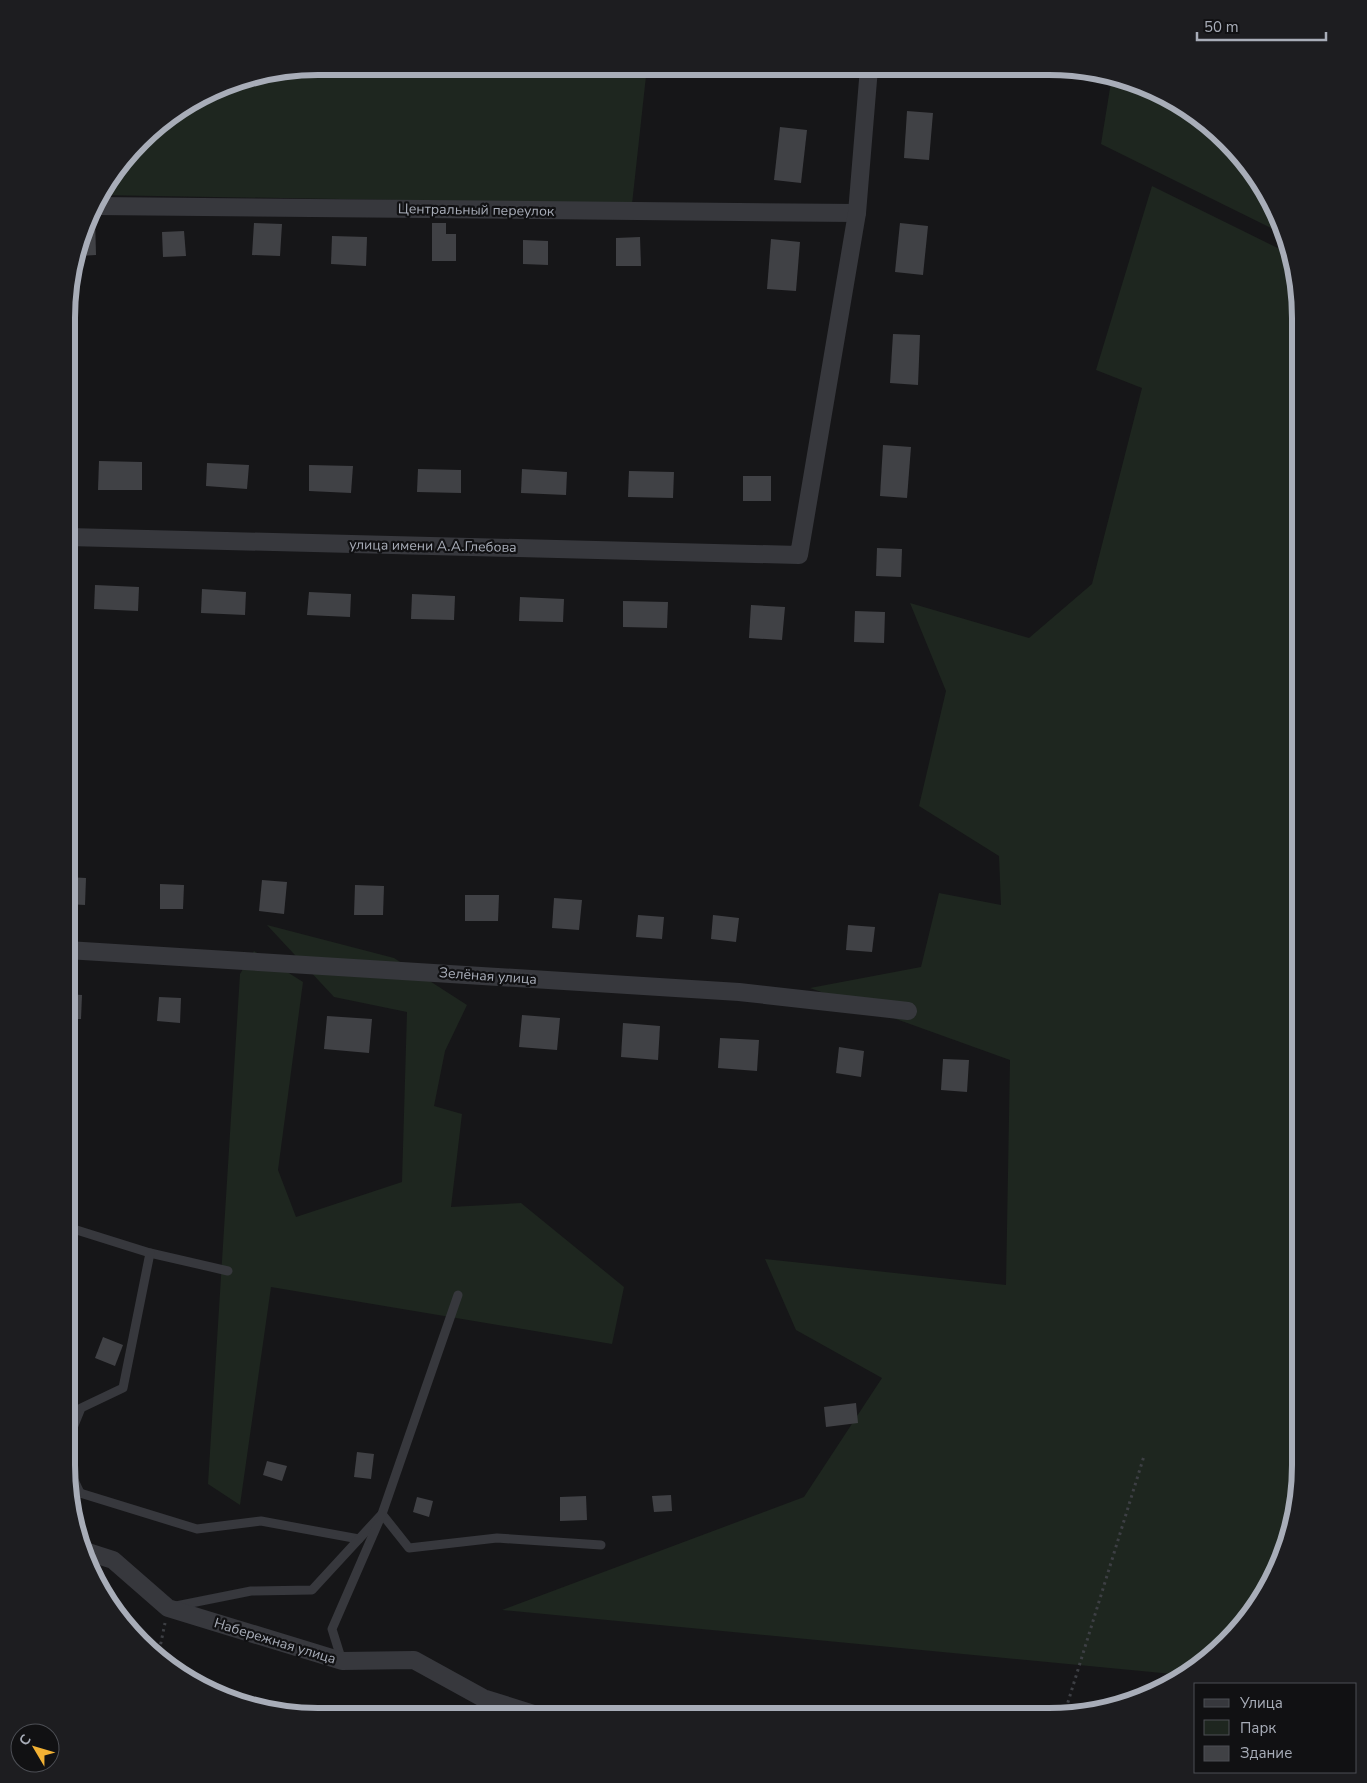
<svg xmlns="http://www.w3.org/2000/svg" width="1367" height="1783" font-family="'Nunito Sans',sans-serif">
  <rect width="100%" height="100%" fill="#161618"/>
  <g fill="#1e261f">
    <polygon points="318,66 409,67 646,76 632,204 99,195 152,129 237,80"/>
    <polygon points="1112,76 1145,85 1189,109 1238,152 1275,207 1285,235 1101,144"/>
    <polygon points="1152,186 1292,255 1301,318 1300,1481 1287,1545 1258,1604 1215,1654 1183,1675 502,1610 804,1497 882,1378 796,1330 765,1259 1006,1285 1010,1060 810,988 921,967 939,893 1001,905 999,856 919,806 946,691 910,603 1029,638 1092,584 1142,388 1096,370"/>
    <polygon points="267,925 394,958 467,1005 445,1051 434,1106 462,1114 451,1207 521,1203 624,1287 612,1344 271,1287 240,1505 208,1484 240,974 254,951 303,982 278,1170 296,1217 402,1182 407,1012 334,997"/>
  </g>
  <g fill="#404145">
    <polygon points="907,111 933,113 929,160 904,158"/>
    <polygon points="780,127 807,130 801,183 774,180"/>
    <polygon points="92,216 95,217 96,255 79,256"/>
    <polygon points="254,223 282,224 280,256 252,255"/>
    <polygon points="432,223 446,223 446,234 456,234 456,261 432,261"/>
    <polygon points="900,223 928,226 923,275 895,272"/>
    <polygon points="184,231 186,256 163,257 162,232"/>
    <polygon points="332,236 367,237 366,266 331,264"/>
    <polygon points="640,237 641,266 616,266 616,238"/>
    <polygon points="771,239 800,242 796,291 767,289"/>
    <polygon points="523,240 548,241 548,265 523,264"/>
    <polygon points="893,334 920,335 918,385 890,383"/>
    <polygon points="883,445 911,447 907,498 880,496"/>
    <polygon points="99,461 142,462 142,490 98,490"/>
    <polygon points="207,463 249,465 247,489 206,486"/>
    <polygon points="309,465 353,466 351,493 309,491"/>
    <polygon points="418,469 461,470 461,493 417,492"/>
    <polygon points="522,469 567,472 566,495 521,493"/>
    <polygon points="629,471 674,472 673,498 628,497"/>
    <rect x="743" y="476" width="28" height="25"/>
    <polygon points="877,548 902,549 901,577 876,576"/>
    <polygon points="95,585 139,587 138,611 94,609"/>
    <polygon points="202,589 246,592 245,615 201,613"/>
    <polygon points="309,592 351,594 350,617 307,615"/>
    <polygon points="412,594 455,596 454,620 411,619"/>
    <polygon points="520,597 564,599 563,622 519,621"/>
    <polygon points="623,601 668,602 667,628 623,627"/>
    <polygon points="751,605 785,607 782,640 749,638"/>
    <polygon points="855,611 885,612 884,643 854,642"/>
    <polygon points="67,877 86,878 85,905 67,904"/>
    <polygon points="262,880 287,882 284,914 259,911"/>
    <polygon points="160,884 184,885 183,909 160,909"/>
    <polygon points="355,885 384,886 383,915 354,915"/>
    <polygon points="465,895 499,895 498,921 465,921"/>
    <polygon points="554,898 582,900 579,930 552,928"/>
    <polygon points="638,915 664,917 662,939 636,937"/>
    <polygon points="713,915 739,918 736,942 711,939"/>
    <polygon points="848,925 875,927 872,952 846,950"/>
    <polygon points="67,994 82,995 81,1019 67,1019"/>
    <polygon points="159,997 181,998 180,1023 157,1021"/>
    <polygon points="522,1015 560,1018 557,1050 519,1047"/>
    <polygon points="327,1016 372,1019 369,1053 324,1049"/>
    <polygon points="623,1023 660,1026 658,1060 621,1057"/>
    <polygon points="720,1038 759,1040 757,1071 718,1068"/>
    <polygon points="839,1047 864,1051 861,1077 836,1073"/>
    <polygon points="943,1059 969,1060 967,1092 941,1090"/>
    <polygon points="103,1337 123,1345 115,1366 95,1358"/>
    <polygon points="856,1403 858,1423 826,1427 824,1407"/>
    <polygon points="357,1452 374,1454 371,1479 354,1477"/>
    <polygon points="267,1461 287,1466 282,1481 263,1475"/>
    <polygon points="671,1495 672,1511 654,1512 652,1496"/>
    <polygon points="586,1496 587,1520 560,1521 560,1497"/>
    <polygon points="417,1497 433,1501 429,1517 413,1512"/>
  </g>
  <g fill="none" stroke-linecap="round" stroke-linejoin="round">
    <g stroke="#3d3f44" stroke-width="3" stroke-dasharray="2.5 4" stroke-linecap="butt">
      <polyline points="158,1657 165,1623"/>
      <polyline points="1064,1715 1144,1456"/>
    </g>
    <g stroke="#37383d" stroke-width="9">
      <polyline points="150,1253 228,1271"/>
      <polyline points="66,1445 81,1408 123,1388 150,1253 67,1227"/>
      <polyline points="66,1463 80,1493"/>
      <polyline points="69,1488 80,1493 197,1529 261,1521 359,1539"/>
      <polyline points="176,1606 251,1591 312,1590 382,1514 409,1548 497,1538 601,1545"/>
      <polyline points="342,1661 332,1629 382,1514 458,1295"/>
    </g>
    <g stroke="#37383d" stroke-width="18">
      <polyline points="95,206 857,213"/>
      <polyline points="68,537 799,555 857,213 869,68"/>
      <polyline points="67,950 739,992 908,1011"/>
      <polyline points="82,1550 113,1560 168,1608 342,1661 414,1660 483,1698 537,1715"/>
    </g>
  </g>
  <g text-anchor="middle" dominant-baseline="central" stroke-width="4.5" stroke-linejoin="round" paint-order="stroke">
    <g font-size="14" fill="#a8adb8" stroke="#111113">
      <text transform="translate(476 210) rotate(1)">Центральный переулок</text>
      <text transform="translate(433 546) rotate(1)">улица имени А.А.Глебова</text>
      <text transform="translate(488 976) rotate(4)">Зелёная улица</text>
      <text transform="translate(275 1641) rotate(17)">Набережная улица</text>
    </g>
  </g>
  <path d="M0 0H1367V1783H0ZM318 75H1049A243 243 0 0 1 1292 318V1465A243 243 0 0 1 1049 1708H318A243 243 0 0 1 75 1465V318A243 243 0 0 1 318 75Z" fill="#1d1d20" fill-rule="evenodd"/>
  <path fill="none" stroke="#a8adb8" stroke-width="6" d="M318 75H1049A243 243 0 0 1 1292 318V1465A243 243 0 0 1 1049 1708H318A243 243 0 0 1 75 1465V318A243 243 0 0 1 318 75Z"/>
  <rect x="1194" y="1683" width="162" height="90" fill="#111113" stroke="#4d4f55"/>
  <rect x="1204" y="1699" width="25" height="8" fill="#37383d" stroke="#4d4f55"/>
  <text x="1240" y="1708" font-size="15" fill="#a8adb8">Улица</text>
  <rect x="1204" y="1720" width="25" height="15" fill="#1e261f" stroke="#4d4f55"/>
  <text x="1240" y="1733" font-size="15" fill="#a8adb8">Парк</text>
  <rect x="1204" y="1746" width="25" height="15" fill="#404145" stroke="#4d4f55"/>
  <text x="1240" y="1758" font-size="15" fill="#a8adb8">Здание</text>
  <g transform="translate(35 1748) rotate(308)"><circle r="24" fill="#111113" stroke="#4d4f55"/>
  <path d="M0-4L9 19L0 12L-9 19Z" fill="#f2b134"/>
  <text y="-8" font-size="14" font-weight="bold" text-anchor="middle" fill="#a8adb8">С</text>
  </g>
  <path d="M1197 32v8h129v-8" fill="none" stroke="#a8adb8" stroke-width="2.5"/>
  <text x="1204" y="32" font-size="15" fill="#a8adb8" stroke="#111113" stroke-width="4" paint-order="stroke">50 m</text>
</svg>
